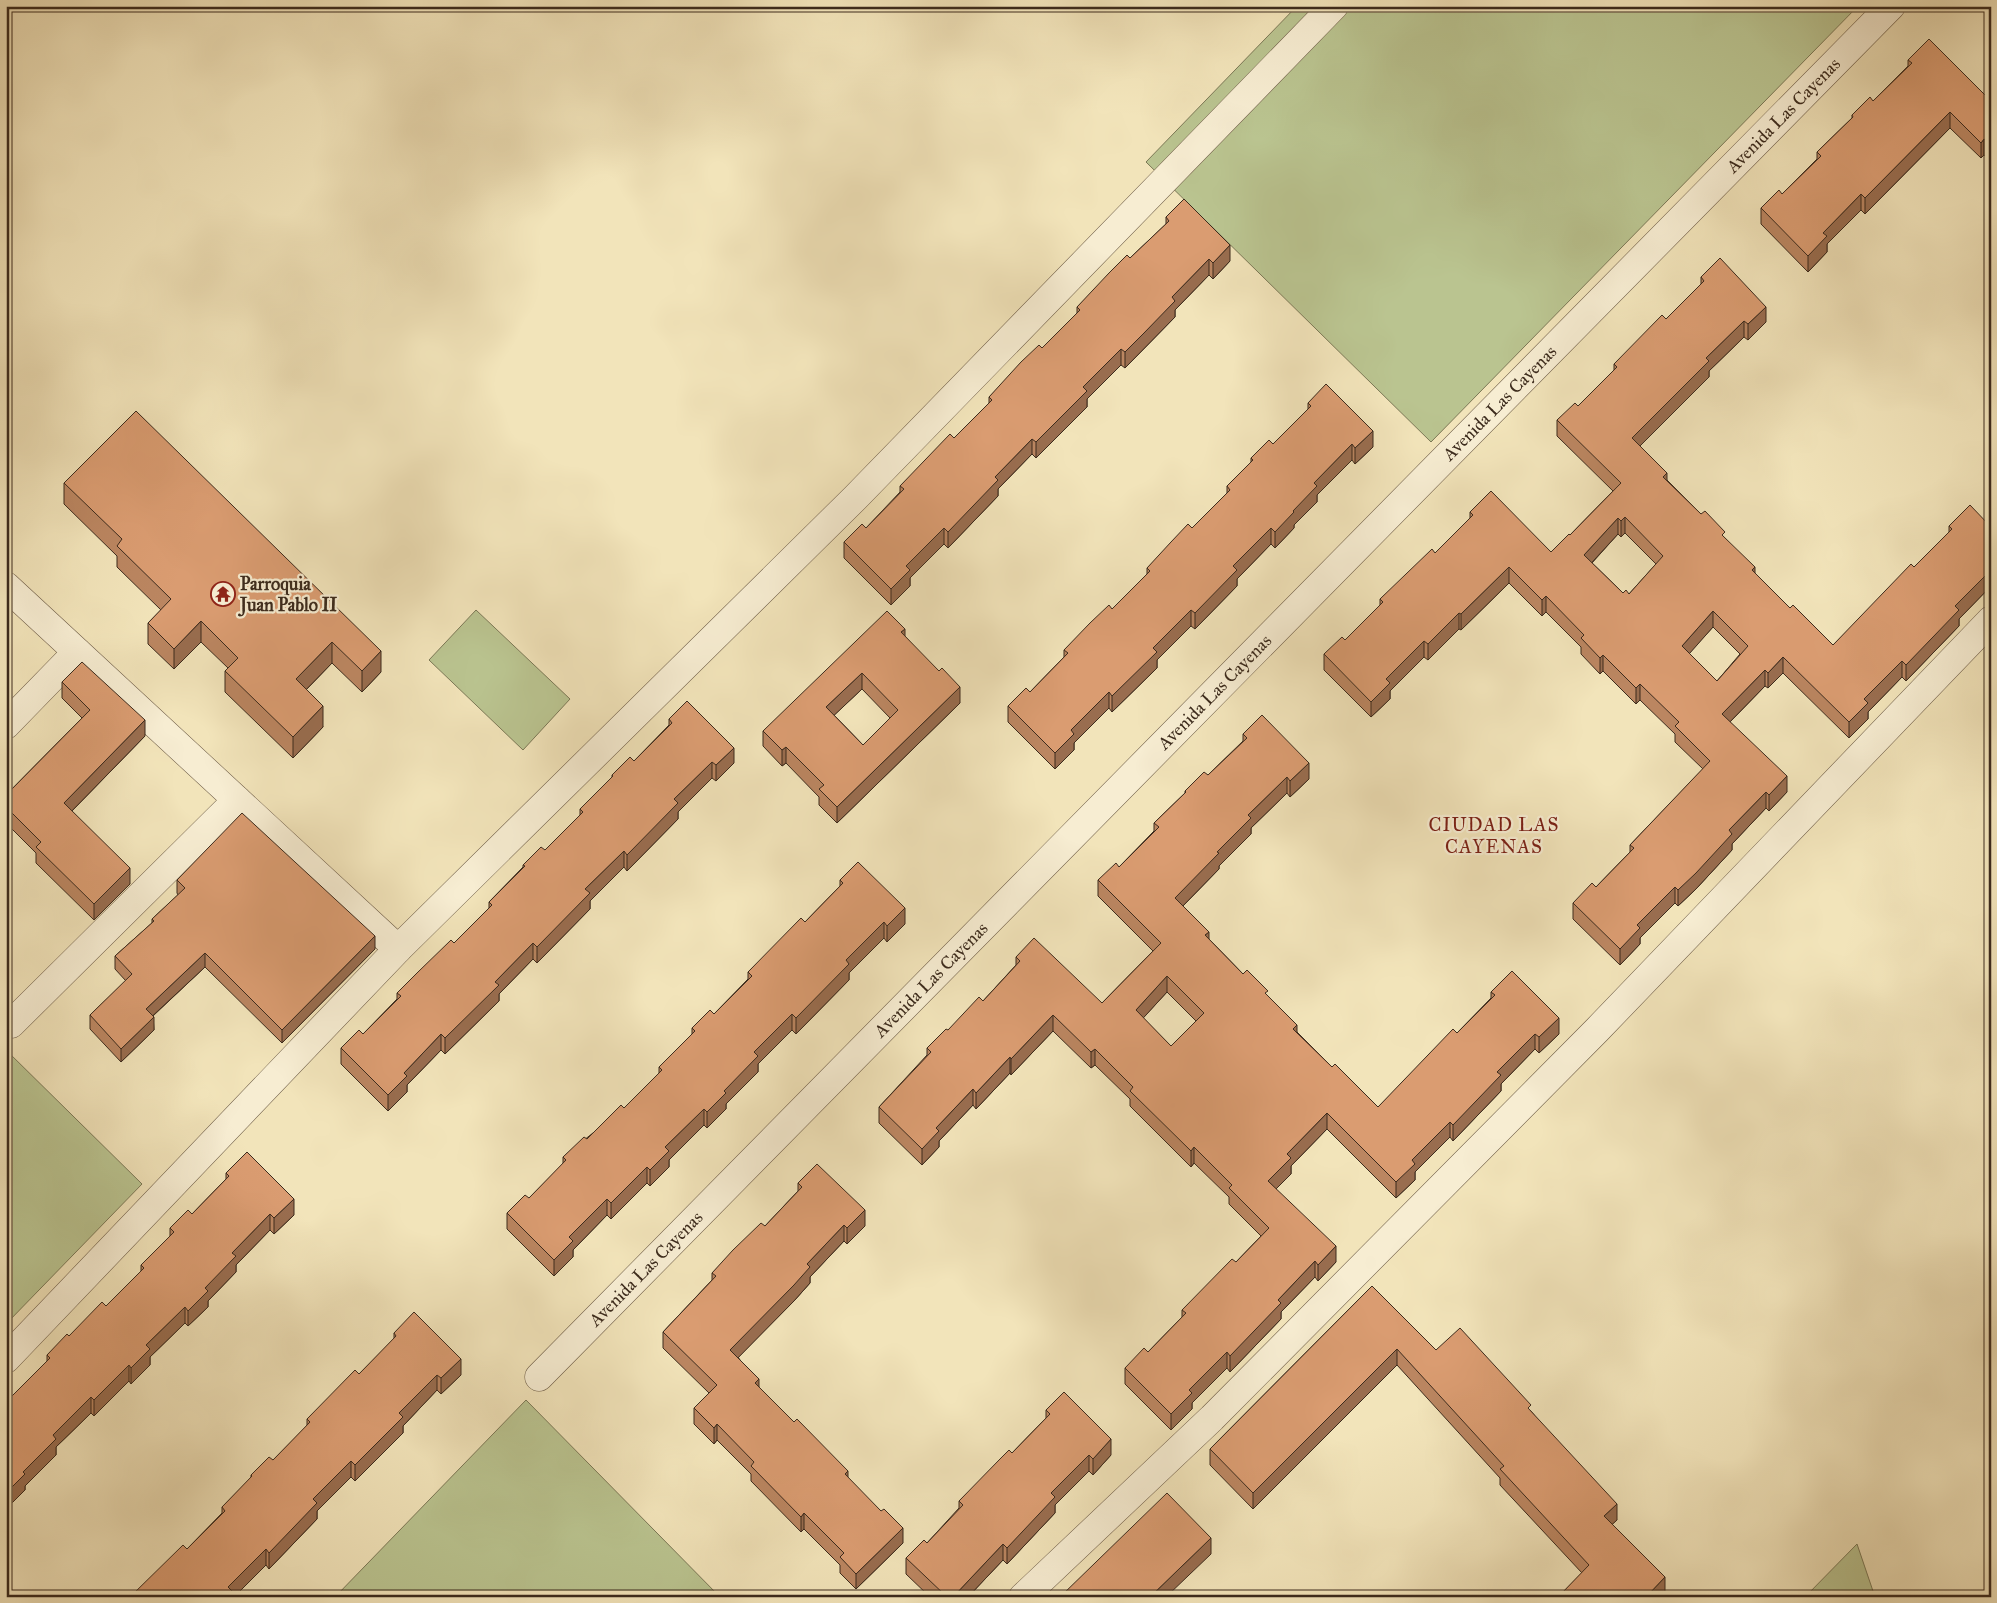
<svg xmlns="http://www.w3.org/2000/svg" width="1997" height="1603" font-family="'IM FELL Great Primer',serif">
  <rect width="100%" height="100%" fill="#f2e4ba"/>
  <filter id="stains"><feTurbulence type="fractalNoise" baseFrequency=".004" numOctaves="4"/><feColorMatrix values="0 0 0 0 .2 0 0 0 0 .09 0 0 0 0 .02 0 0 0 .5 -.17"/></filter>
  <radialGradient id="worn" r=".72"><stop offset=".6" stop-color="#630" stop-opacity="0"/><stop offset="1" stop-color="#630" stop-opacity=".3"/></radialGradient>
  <g fill="#bac490" stroke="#7b7856">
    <polygon points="1297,6 1858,6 1431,442 1146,162"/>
    <polygon points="476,610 570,699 523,750 429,660"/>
    <polygon points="6,1050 142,1184 6,1324"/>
    <polygon points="526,1400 720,1597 335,1597"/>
    <polygon points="1857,1544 1875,1597 1805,1597"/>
  </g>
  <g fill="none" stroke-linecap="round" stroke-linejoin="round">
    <defs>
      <g id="minor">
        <polyline points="6,586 398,949"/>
        <polyline points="6,725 77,652"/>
        <polyline points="11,1024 237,800"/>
        <polyline points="6,1359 398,949 855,498 1334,6"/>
        <path id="s1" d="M539 1377 1891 6"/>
        <polyline points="1023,1597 1212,1418 1597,1030 1991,620"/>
      </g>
    </defs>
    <use href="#minor" stroke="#6a5944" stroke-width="29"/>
    <use href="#minor" stroke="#f7edd2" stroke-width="28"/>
  </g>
  <g fill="#bb8661" stroke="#3c2b1d" fill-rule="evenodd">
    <polygon points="1908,60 1987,97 1991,93 1991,161 1984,155 1981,158 1950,128 1865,214 1861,210 1827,244 1827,252 1808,272 1761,224 1761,208 1782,194 1817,159 1817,152 1852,118 1852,115 1873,101 1908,66"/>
    <polygon points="1166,217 1230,261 1213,279 1209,275 1175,310 1175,317 1125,368 1121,365 1087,399 1087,407 1036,458 1032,454 998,489 998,496 948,548 944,544 910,578 910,586 891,605 844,558 844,542 866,528 900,492 900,486 954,438 989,403 989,397 1042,348 1077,313 1077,307 1130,258 1166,224"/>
    <path d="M1701 277 1766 322 1748 340 1744 337 1709 371V377L1640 446 1667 480 1725 538 1755 574 1790 608 1833 645 1914 567 1949 533V526L1991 527V586L1959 619V626L1906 681 1902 677 1868 712V719L1849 738 1783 673 1768 688 1765 686 1730 722 1787 792 1769 811 1766 808 1732 844V850L1696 889 1678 906 1675 903 1640 938V944L1620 965 1573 919V903L1596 887 1630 852V845L1703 769 1675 742V734L1640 700 1636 704 1603 671 1600 674 1581 654V647L1546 612 1542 616 1509 583 1461 630 1459 629 1428 660 1424 657 1390 691V699L1371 717 1324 670V654L1345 640 1380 605V599L1435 553 1470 518V512L1551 552 1570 535 1613 491 1557 436V420L1578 406 1614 370V364L1666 319 1701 284ZM1625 533 1656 564 1629 594 1623 593 1592 563 1618 534 1621 537ZM1713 627 1740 654 1717 681 1689 653Z"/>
    <polygon points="1308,403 1373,447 1355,464 1352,460 1317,495 1317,502 1294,525 1294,528 1275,548 1271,544 1237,579 1237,586 1195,629 1191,626 1157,660 1157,668 1112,712 1109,708 1074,743 1074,750 1055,769 1008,722 1008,706 1030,692 1064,657 1064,650 1112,609 1147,574 1147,568 1192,528 1227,493 1227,486 1251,462 1251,458 1273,444 1308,409"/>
    <polygon points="136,411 381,672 362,692 332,663 306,690 323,727 293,758 225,692 225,671 228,668 201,642 174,669 148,644 148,623 161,610 117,567 117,556 64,504 64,483"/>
    <path d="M905 636 960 703 837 823 819 805V797L786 763 782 766 763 746V731ZM862 689 890 718 863 745 834 715Z"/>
    <polygon points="62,682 145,736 72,811 130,884 94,920 36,863 36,853 6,823 6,795 82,718 62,698"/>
    <polygon points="669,719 734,763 716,781 712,778 678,812 678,819 627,871 624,867 590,901 590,909 537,963 533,959 499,994 499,1001 445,1054 441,1050 407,1085 407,1092 388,1111 341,1064 341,1048 363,1034 397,999 397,993 454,943 489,908 489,902 523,867 523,865 545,850 580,815 580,809 612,777 612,775 634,761 669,725"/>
    <path d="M1243 734 1309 779 1290 797 1287 793 1251 828V834L1219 866V869L1183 906 1209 939 1243 974 1268 996 1297 1032 1332 1067 1378 1107 1457 1033 1491 998V992L1559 1034 1539 1053 1535 1049 1501 1084V1091L1453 1141 1450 1137 1415 1172V1180L1396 1198 1327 1129 1291 1166V1174L1276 1189 1336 1262 1318 1281 1315 1277 1281 1312V1319L1230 1372 1227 1368 1192 1403V1409L1171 1430 1125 1384V1368L1148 1352 1182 1317V1310L1236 1262 1261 1236 1229 1204V1197L1194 1163 1191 1167 1130 1106V1099L1095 1065 1091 1068 1053 1031 1011 1075 1010 1073 976 1109 973 1105 939 1141V1147L922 1165 879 1123V1107L927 1055V1048L983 1001 1016 965V957L1102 1003 1153 951 1098 896V880L1119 867 1154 831V823L1185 793V791L1208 775 1243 741ZM1167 992 1196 1021 1171 1046 1143 1018Z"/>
    <polygon points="177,880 375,949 282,1043 205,967 153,1016 154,1030 121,1062 90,1029 90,1015 126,981 115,969 115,956 152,923 152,919 178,895 177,893"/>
    <polygon points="840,880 905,924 887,942 884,938 849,973 849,980 796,1034 792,1030 758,1064 758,1072 726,1104 726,1109 707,1128 704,1125 669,1160 669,1167 650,1186 647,1183 611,1219 607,1215 573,1250 573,1257 554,1276 507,1229 507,1213 529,1198 563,1164 563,1157 624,1108 659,1073 659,1067 692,1034 692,1028 714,1014 748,979 748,972 805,922 840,886"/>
    <polygon points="226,1173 294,1215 274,1234 270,1230 236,1265 236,1272 208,1301 208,1307 188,1326 185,1323 150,1357 150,1365 131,1384 129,1381 94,1416 91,1413 56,1447 56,1455 25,1486 25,1490 6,1509 6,1395 12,1396 47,1361 47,1355 106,1306 141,1271 141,1265 170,1236 170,1228 192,1214 226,1179"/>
    <polygon points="798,1183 865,1226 847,1244 844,1241 810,1277 810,1283 794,1301 738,1357 759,1387 848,1478 903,1543 856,1589 840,1573 840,1565 804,1529 801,1532 751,1481 751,1474 717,1440 714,1444 694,1424 694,1408 709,1393 663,1348 663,1332 712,1280 712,1273 765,1226 798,1191"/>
    <polygon points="1372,1286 1436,1350 1531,1411 1617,1520 1612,1524 1665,1593 1662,1597 1558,1597 1582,1573 1500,1485 1500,1478 1397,1365 1253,1509 1210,1465 1210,1449"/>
    <polygon points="394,1333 461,1375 441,1394 437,1390 403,1426 403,1433 355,1481 351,1477 317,1511 317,1519 269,1569 266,1565 234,1597 130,1597 187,1549 222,1513 222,1507 251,1478 251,1475 273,1460 307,1426 307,1419 359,1374 394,1339"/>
    <polygon points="1046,1410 1111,1455 1093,1475 1089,1471 1055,1505 1055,1513 1007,1564 1003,1560 968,1597 930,1597 906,1574 906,1558 927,1543 959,1508 959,1501 1012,1453 1046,1418"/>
  </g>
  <g fill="#996d4f" stroke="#3c2b1d">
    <polygon points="1950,112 1950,128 1865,214 1865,198"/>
    <polygon points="1984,139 1984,155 1981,158 1981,143"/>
    <polygon points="1861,194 1861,210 1827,244 1827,252 1808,272 1808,256 1823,233"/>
    <polygon points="1230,245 1230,261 1213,279 1213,263"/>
    <polygon points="1209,259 1209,275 1175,310 1175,317 1125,368 1125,352 1172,297"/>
    <polygon points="1766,307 1766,322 1748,340 1748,324"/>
    <polygon points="1744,321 1744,337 1709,371 1709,377 1632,454 1632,438 1706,358"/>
    <polygon points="1121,349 1121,365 1087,399 1087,407 1036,458 1036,442 1083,387"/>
    <polygon points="1373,431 1373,447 1355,464 1355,448"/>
    <polygon points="1032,439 1032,454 998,489 998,496 948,548 948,532 995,477"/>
    <polygon points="1352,444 1352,460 1317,495 1317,502 1294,525 1294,528 1275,548 1275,532 1293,511 1314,483"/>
    <polygon points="1667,473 1667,489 1663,477"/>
    <polygon points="1625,517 1625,533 1621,537 1621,521"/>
    <polygon points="1618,518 1618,534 1584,571 1584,555"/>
    <polygon points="944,528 944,544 910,578 910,586 891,605 891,589 906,566"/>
    <polygon points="1271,528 1271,544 1237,579 1237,586 1195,629 1195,613 1233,566"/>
    <polygon points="1509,567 1509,583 1461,630 1461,614"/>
    <polygon points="1755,567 1755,583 1752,570"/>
    <polygon points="1991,570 1991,586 1959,619 1959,626 1906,681 1906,665 1955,606"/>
    <polygon points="1546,596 1546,612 1542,616 1542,600"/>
    <polygon points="1191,610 1191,626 1157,660 1157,668 1112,712 1112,696 1153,648"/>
    <polygon points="1713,611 1713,627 1682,662 1682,646"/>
    <polygon points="1459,613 1459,629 1428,660 1428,644"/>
    <polygon points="201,621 201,642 174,669 174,649"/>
    <polygon points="905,629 905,645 901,632"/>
    <polygon points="1424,641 1424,657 1390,691 1390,699 1371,717 1371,702 1386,679"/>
    <polygon points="332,642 332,663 296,700 296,679"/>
    <polygon points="381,651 381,672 362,692 362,671"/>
    <polygon points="1603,655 1603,671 1600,674 1600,658"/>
    <polygon points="1783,657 1783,673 1768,688 1768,673"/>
    <polygon points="1902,661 1902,677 1868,712 1868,719 1849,738 1849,722 1864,699"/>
    <polygon points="1765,670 1765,686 1722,730 1722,714"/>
    <polygon points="862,673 862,689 826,723 826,707"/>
    <polygon points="1640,684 1640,700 1636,704 1636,688"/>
    <polygon points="960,687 960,703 837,823 837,807"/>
    <polygon points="1109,692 1109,708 1074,743 1074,750 1055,769 1055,753 1071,730"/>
    <polygon points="323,706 323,727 293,758 293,737"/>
    <polygon points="145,720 145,736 64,819 64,803"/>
    <polygon points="786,747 786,763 782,766 782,750"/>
    <polygon points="734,748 734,763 716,781 716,765"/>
    <polygon points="712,762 712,778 678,812 678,819 627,871 627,855 674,799"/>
    <polygon points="1309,763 1309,779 1290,797 1290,781"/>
    <polygon points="1787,776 1787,792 1769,811 1769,795"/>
    <polygon points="1287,777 1287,793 1251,828 1251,834 1219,866 1219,869 1175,914 1175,898 1217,852 1248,815"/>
    <polygon points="1766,792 1766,808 1732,844 1732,850 1696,889 1678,906 1678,890 1729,830"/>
    <polygon points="624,851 624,867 590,901 590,909 537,963 537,947 585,889"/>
    <polygon points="130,868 130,884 94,920 94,904"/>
    <polygon points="1675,887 1675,903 1640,938 1640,944 1620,965 1620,949 1637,925"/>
    <polygon points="905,908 905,924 887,942 887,926"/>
    <polygon points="884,922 884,938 849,973 849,980 796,1034 796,1018 846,960"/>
    <polygon points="1209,932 1209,948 1205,935"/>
    <polygon points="375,936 375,949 282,1043 282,1030"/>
    <polygon points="533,943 533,959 499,994 499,1001 445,1054 445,1038 495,982"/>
    <polygon points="205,953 205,967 146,1022 146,1009"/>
    <polygon points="1167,976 1167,992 1136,1026 1136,1010"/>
    <polygon points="792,1014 792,1030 758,1064 758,1072 726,1104 726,1109 707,1128 707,1112 754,1052"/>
    <polygon points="1053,1015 1053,1031 1011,1075 1011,1059"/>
    <polygon points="154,1017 154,1030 121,1062 121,1049"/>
    <polygon points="1559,1018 1559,1034 1539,1053 1539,1037"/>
    <polygon points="1297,1025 1297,1041 1293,1029"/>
    <polygon points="441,1034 441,1050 407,1085 407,1092 388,1111 388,1095 404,1073"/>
    <polygon points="1535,1034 1535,1049 1501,1084 1501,1091 1453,1141 1453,1125 1497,1072"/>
    <polygon points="1095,1049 1095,1065 1091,1068 1091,1052"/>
    <polygon points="1010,1057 1010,1073 976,1109 976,1093"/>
    <polygon points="973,1089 973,1105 939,1141 939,1147 922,1165 922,1149 936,1128"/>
    <polygon points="704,1109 704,1125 669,1160 669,1167 650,1186 650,1170 665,1147"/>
    <polygon points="1327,1113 1327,1129 1291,1166 1291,1174 1268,1197 1268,1181 1287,1154"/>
    <polygon points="1450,1122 1450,1137 1415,1172 1415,1180 1396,1198 1396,1182 1412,1160"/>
    <polygon points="1194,1147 1194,1163 1191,1167 1191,1151"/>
    <polygon points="647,1167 647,1183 611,1219 611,1203"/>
    <polygon points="294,1199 294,1215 274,1234 274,1218"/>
    <polygon points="607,1199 607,1215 573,1250 573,1257 554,1276 554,1260 569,1237"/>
    <polygon points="865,1210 865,1226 847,1244 847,1228"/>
    <polygon points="270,1214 270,1230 236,1265 236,1272 208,1301 208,1307 188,1326 188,1311 232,1253"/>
    <polygon points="844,1225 844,1241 810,1277 810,1283 794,1301 730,1366 730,1350 807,1264"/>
    <polygon points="1336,1246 1336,1262 1318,1281 1318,1265"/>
    <polygon points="1315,1261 1315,1277 1281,1312 1281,1319 1230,1372 1230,1356 1278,1300"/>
    <polygon points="185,1307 185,1323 150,1357 150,1365 131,1384 131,1368 146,1345"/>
    <polygon points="1397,1349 1397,1365 1253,1509 1253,1493"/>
    <polygon points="1227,1352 1227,1368 1192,1403 1192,1409 1171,1430 1171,1414 1189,1390"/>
    <polygon points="461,1359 461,1375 441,1394 441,1378"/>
    <polygon points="129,1365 129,1381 94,1416 94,1400"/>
    <polygon points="437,1375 437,1390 403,1426 403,1433 355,1481 355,1465 399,1413"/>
    <polygon points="759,1379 759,1395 755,1383"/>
    <polygon points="91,1397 91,1413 56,1447 56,1455 25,1486 25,1490 6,1509 6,1493 53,1435"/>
    <polygon points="717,1424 717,1440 714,1444 714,1428"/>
    <polygon points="1111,1439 1111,1455 1093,1475 1093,1459"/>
    <polygon points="1089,1455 1089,1471 1055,1505 1055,1513 1007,1564 1007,1548 1051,1493"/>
    <polygon points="351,1461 351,1477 317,1511 317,1519 269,1569 269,1553 313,1499"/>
    <polygon points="848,1471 848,1487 845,1474"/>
    <polygon points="1617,1504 1617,1520 1604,1532 1604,1516"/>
    <polygon points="804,1513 804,1529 801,1532 801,1517"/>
    <polygon points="903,1528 903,1543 856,1589 856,1574"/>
    <polygon points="1211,1538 1211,1554 1166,1597 1150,1597"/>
    <polygon points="1003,1544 1003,1560 968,1597 953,1597"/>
    <polygon points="266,1549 266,1565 234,1597 226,1597 228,1587"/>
    <polygon points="1665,1577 1665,1593 1662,1597 1646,1597"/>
  </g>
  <g fill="#da9c71" stroke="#3c2b1d" fill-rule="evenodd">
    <polygon points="1929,39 1987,97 1991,93 1991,145 1984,139 1981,143 1950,112 1865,198 1861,194 1823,233 1827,236 1808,256 1761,208 1779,190 1782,194 1821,156 1817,152 1853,117 1852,115 1870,97 1873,101 1912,63 1908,60"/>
    <polygon points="1184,199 1230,245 1213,263 1209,259 1172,297 1175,301 1144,333 1125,352 1121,349 1083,387 1087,391 1036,442 1032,439 995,477 998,480 948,532 944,528 906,566 910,570 891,589 844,542 862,524 866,528 904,489 900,486 950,434 954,438 992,400 989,397 1021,362 1039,345 1042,348 1080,310 1077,307 1109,273 1127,255 1130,258 1169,221 1166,217"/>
    <path d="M1720 258 1766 307 1748 324 1744 321 1706 358 1709 361 1632 438 1667 473 1663 477 1701 514 1705 511 1725 532 1722 535 1755 567 1752 570 1790 608 1793 605 1833 645 1911 564 1914 567 1952 529 1949 526 1970 505 1991 527V570L1955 606 1959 610 1906 665 1902 661 1864 699 1868 703 1849 722 1783 657 1768 673 1765 670 1722 714 1787 776 1769 795 1766 792 1729 830 1732 834 1696 873 1678 890 1675 887 1637 925 1640 928 1620 949 1573 903 1592 883 1596 887 1634 848 1630 845 1710 761 1675 726 1679 722 1640 684 1636 688 1603 655 1600 658 1581 638 1584 635 1546 596 1542 600 1509 567 1461 614 1459 613 1428 644 1424 641 1386 679 1390 683 1371 702 1324 654 1342 637 1345 640 1383 602 1380 599 1432 549 1435 553 1473 515 1470 512 1491 491 1551 552 1569 534 1570 535 1621 483 1557 420 1575 403 1578 406 1617 367 1614 364 1662 315 1666 319 1704 281 1701 277ZM1625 517 1663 556 1629 594 1626 590 1623 593 1584 555 1618 518 1621 521ZM1713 611 1748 646 1717 681 1682 646Z"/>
    <polygon points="1326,384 1373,431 1355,448 1352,444 1314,483 1317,486 1293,511 1294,512 1275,532 1271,528 1233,566 1237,570 1195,613 1191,610 1153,648 1157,652 1112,696 1109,692 1071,730 1074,734 1055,753 1008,706 1026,688 1030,692 1068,653 1064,650 1090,623 1109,605 1112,609 1150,571 1147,568 1171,542 1188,524 1192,528 1230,490 1227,486 1253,460 1251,458 1269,440 1273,444 1311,406 1308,403"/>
    <polygon points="136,411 381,651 362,671 332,642 296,679 323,706 293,737 225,671 238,658 201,621 174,649 148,623 171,599 117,546 122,539 64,483"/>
    <path d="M887 611 905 629 901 632 939 671 942 668 960 687 837 807 819 789 824 785 786 747 782 750 763 731ZM862 673 898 710 863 745 826 707Z"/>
    <polygon points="82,662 145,720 64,803 130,868 94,904 36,847 41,842 6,807 6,795 90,710 62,682"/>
    <polygon points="687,701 734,748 716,765 712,762 674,799 678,803 627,855 624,851 585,889 590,893 537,947 533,943 495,982 499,985 445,1038 441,1034 404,1073 407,1076 388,1095 341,1048 359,1030 363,1034 401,996 397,993 418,972 451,940 454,943 492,905 489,902 525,866 523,865 541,847 545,850 583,812 580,809 613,776 612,775 630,757 634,761 672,723 669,719"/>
    <path d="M1262 715 1309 763 1290 781 1287 777 1248 815 1251 818 1217 852 1219 853 1175 898 1209 932 1205 935 1243 974 1247 970 1268 991 1265 993 1297 1025 1293 1029 1332 1067 1335 1064 1378 1107 1453 1029 1457 1033 1495 995 1491 992 1512 971 1559 1018 1539 1037 1535 1034 1497 1072 1501 1075 1453 1125 1450 1122 1412 1160 1415 1164 1396 1182 1327 1113 1287 1154 1291 1158 1268 1181 1336 1246 1318 1265 1315 1261 1278 1300 1281 1303 1230 1356 1227 1352 1189 1390 1192 1393 1171 1414 1125 1368 1144 1348 1148 1352 1186 1313 1182 1310 1232 1259 1236 1262 1269 1228 1229 1188 1232 1185 1194 1147 1191 1151 1130 1091 1133 1087 1095 1049 1091 1052 1053 1015 1011 1059 1010 1057 976 1093 973 1089 936 1128 939 1131 922 1149 879 1107 931 1052 927 1048 946 1029 948 1030 979 997 983 1001 1020 961 1016 957 1034 938 1102 1003 1161 943 1098 880 1116 863 1119 867 1159 827 1154 823 1186 792 1185 791 1204 772 1208 775 1247 738 1243 734ZM1167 976 1204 1013 1171 1046 1136 1010Z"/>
    <polygon points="242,813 375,936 282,1030 205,953 146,1009 154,1017 121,1049 90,1015 132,974 115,956 154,921 152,919 185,888 177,880"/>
    <polygon points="858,862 905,908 887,926 884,922 846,960 849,964 796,1018 792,1014 754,1052 758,1056 724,1091 726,1093 707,1112 704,1109 665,1147 669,1151 650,1170 647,1167 611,1203 607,1199 569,1237 573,1241 554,1260 507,1213 525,1195 529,1198 566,1160 563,1157 584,1137 587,1139 621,1105 624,1108 662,1070 659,1067 695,1031 692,1028 710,1010 714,1014 752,976 748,972 801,918 805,922 843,883 840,880"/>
    <polygon points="247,1152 294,1199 274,1218 270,1214 232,1253 236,1256 205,1288 208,1291 188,1311 185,1307 146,1345 150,1349 131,1368 129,1365 94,1400 91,1397 53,1435 56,1439 23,1472 25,1474 6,1493 6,1395 8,1392 12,1396 50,1358 47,1355 67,1334 69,1336 102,1302 106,1306 144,1268 141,1265 174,1232 170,1228 188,1210 192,1214 229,1176 226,1173"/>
    <polygon points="817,1164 865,1210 847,1228 844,1225 807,1264 810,1267 794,1285 730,1350 759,1379 755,1383 794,1422 797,1419 848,1471 845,1474 881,1511 884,1509 903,1528 856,1574 840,1557 844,1553 804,1513 801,1517 751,1466 754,1462 717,1424 714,1428 694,1408 717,1385 663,1332 716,1276 712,1273 733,1250 761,1223 765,1226 802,1187 798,1183"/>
    <polygon points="1372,1286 1436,1350 1460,1328 1531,1405 1528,1408 1617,1504 1604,1516 1665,1577 1646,1597 1558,1597 1589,1565 1500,1469 1504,1466 1397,1349 1253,1493 1210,1449"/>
    <polygon points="414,1312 461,1359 441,1378 437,1375 399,1413 403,1417 355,1465 351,1461 313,1499 317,1503 269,1553 266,1549 228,1587 232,1591 226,1597 130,1597 183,1545 187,1549 225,1511 222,1507 252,1476 251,1475 269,1457 273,1460 310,1422 307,1419 355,1370 359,1374 396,1336 394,1333"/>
    <polygon points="1064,1392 1111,1439 1093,1459 1089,1455 1051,1493 1055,1497 1007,1548 1003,1544 953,1597 947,1597 906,1558 924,1540 927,1543 963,1505 959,1501 1000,1459 1009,1450 1012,1453 1050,1414 1046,1410"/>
    <polygon points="1167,1493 1211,1538 1150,1597 1060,1597"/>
  </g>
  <defs>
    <symbol id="temple-ring" viewBox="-11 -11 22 22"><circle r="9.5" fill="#f7edd2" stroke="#8f2418" stroke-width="1.5"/><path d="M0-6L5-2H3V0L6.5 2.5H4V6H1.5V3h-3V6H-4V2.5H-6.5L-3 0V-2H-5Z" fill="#8f2418"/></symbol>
  </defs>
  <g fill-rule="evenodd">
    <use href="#temple-ring" x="209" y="580" width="28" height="28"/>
  </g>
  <g text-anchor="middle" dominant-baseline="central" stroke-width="4.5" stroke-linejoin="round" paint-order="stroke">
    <g font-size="18" fill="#3c2b1d" stroke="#f7edd2">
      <text stroke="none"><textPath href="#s1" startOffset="1772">Avenida Las Cayenas</textPath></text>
      <text stroke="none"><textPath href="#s1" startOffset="1368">Avenida Las Cayenas</textPath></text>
      <text stroke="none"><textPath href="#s1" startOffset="962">Avenida Las Cayenas</textPath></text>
      <text stroke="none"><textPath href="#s1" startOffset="558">Avenida Las Cayenas</textPath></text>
      <text stroke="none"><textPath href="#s1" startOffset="152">Avenida Las Cayenas</textPath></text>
    </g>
    <g font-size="18" font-weight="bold" fill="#3c2b1d" stroke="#f7edd2" text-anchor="start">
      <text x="240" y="584">Parroquia<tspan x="240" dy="21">Juan Pablo II</tspan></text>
    </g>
    <g font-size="19" letter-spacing="1" fill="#7a1f14" stroke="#f7edd2">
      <text x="1494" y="824">CIUDAD LAS<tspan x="1494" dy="22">CAYENAS</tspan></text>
    </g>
  </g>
  <rect width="1997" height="1603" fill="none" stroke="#f2e4ba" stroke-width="25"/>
  <rect x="8" y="8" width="1982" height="1588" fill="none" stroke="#3c2b1d" stroke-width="2.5"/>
  <rect x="12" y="12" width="1972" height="1578" fill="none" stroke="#3c2b1d"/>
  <rect width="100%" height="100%" filter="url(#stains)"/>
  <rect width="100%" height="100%" fill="url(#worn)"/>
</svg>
